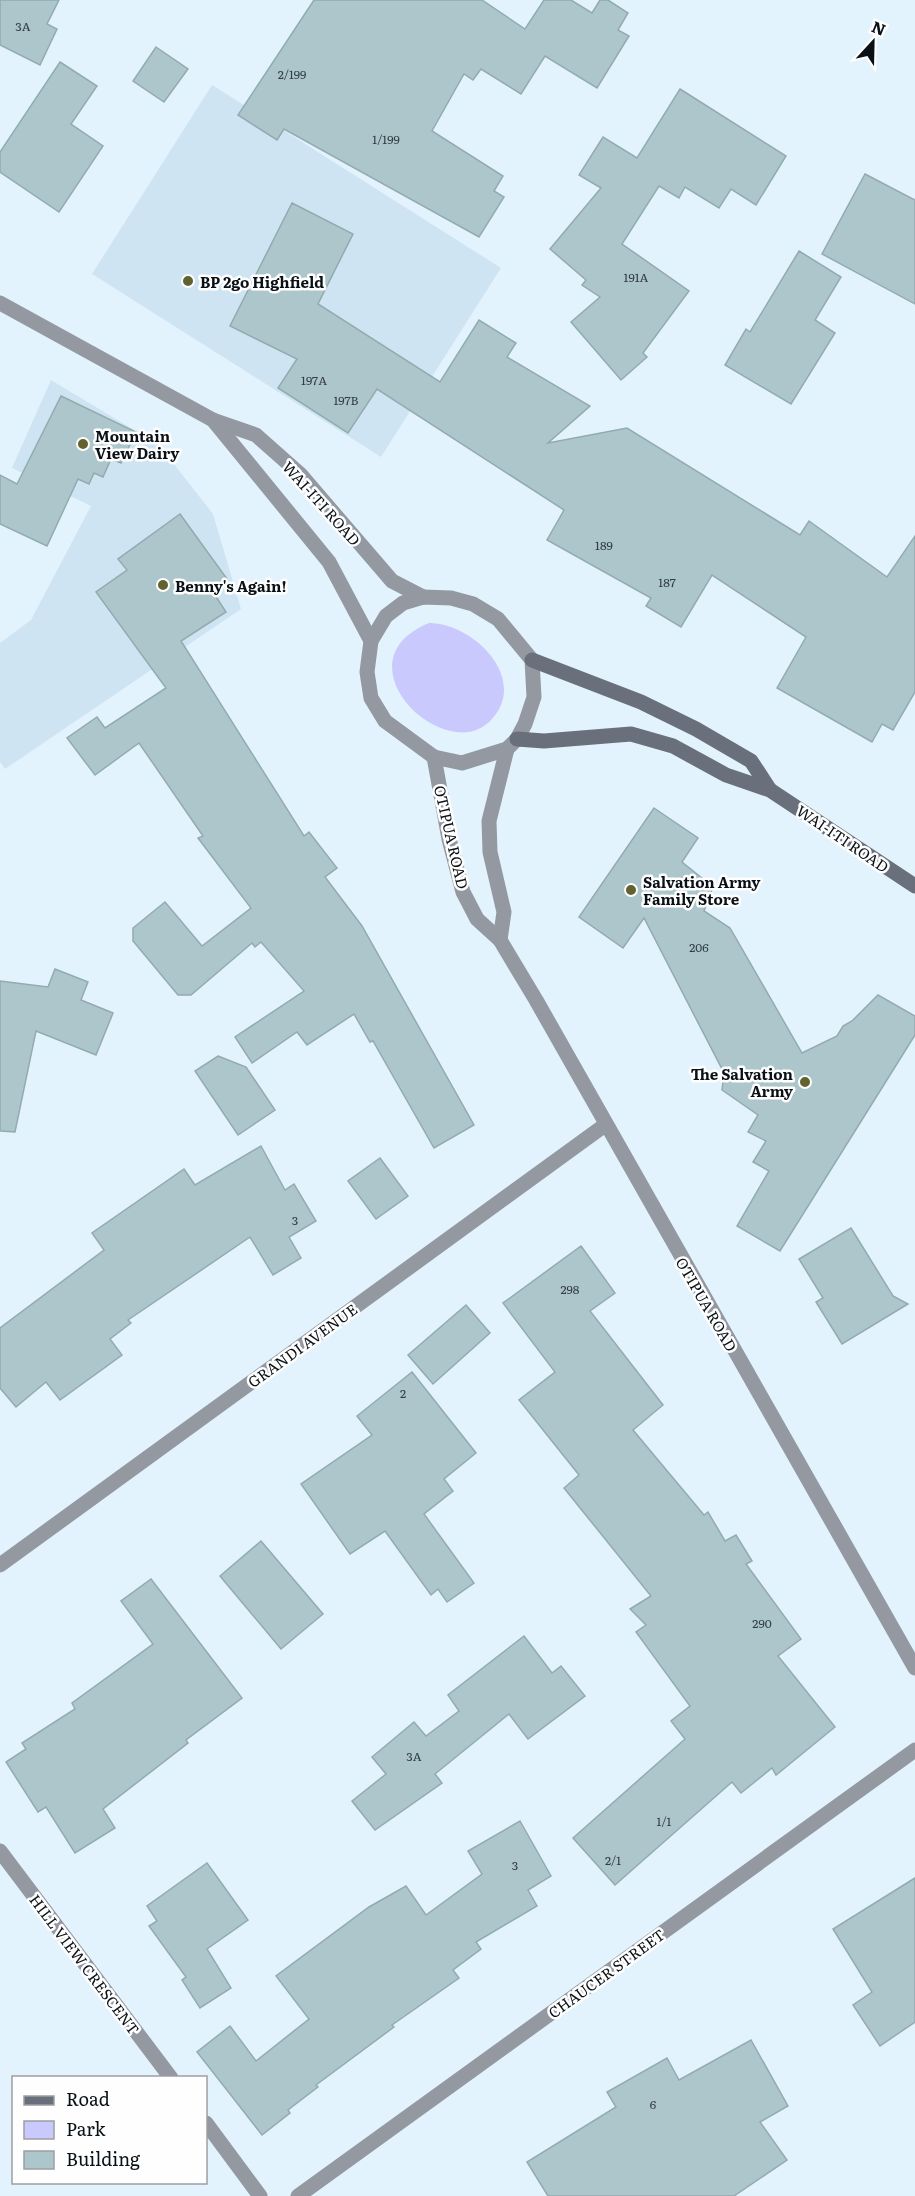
<svg xmlns="http://www.w3.org/2000/svg" width="915" height="2196" font-family="Literata,serif">
  <rect width="100%" height="100%" fill="#e3f3fe"/>
  <g fill="#cee4f2">
    <polygon points="212,85 501,268 381,457 92,274"/>
    <polygon points="51,380 159,445 213,514 241,609 5,769 0,762 0,643 31,620 91,506 12,468"/>
  </g>
  <path fill="#cac9fd" d="M429 623C473 623 529 678 492 719 447 770 334 662 429 623Z"/>
  <g fill="#acc6cb" stroke="#92abb0" stroke-width="1.5">
    <polygon points="0,0 59,0 47,24 57,29 40,65 0,45"/>
    <polygon points="314,0 482,0 525,29 544,0 571,0 592,13 600,0 608,0 628,13 618,30 629,36 597,88 545,56 521,94 481,69 473,80 464,74 432,131 503,176 494,191 504,197 479,237 284,129 277,140 238,115"/>
    <polygon points="156,47 188,69 164,102 133,81"/>
    <polygon points="60,62 97,86 71,124 103,146 59,212 0,172 0,152"/>
    <polygon points="680,89 786,156 756,205 731,189 719,208 685,187 679,198 659,186 622,244 689,291 643,353 647,357 621,380 571,322 600,297 582,285 586,280 550,249 601,188 579,175 603,137 637,158"/>
    <polygon points="865,174 915,200 915,304 822,254"/>
    <polygon points="292,203 353,234 318,304 440,382 479,320 516,343 507,357 590,406 548,443 627,428 800,535 809,521 887,577 915,536 915,692 893,730 882,724 872,742 777,688 806,637 712,575 681,627 646,606 651,598 547,540 564,510 377,389 348,433 278,388 297,359 230,326"/>
    <polygon points="799,251 841,277 815,320 835,333 791,404 725,365 746,329 750,332"/>
    <polygon points="61,396 136,432 121,463 111,459 103,477 94,473 89,484 78,479 47,546 0,524 0,475 17,484"/>
    <polygon points="180,514 227,579 213,592 226,612 181,641 304,836 309,832 337,868 325,877 362,926 474,1125 434,1148 373,1041 370,1042 354,1014 307,1045 297,1032 252,1063 235,1037 304,991 261,942 255,947 252,943 191,995 178,995 133,941 133,928 165,902 202,946 251,908 198,838 203,836 139,743 95,775 67,738 97,717 105,728 166,688 96,592 127,570 118,559"/>
    <polygon points="654,808 698,838 682,862 713,887 704,911 730,928 802,1053 837,1036 843,1026 852,1021 878,995 915,1016 915,1035 780,1251 737,1226 769,1171 753,1162 766,1141 748,1132 758,1115 722,1090 724,1073 644,918 623,948 579,917"/>
    <polygon points="55,969 88,982 81,1000 113,1013 96,1055 36,1031 15,1132 0,1131 0,981 48,987"/>
    <polygon points="218,1056 246,1067 275,1110 238,1135 195,1071"/>
    <polygon points="261,1146 285,1190 294,1184 316,1221 289,1237 301,1258 273,1275 250,1237 128,1320 131,1323 110,1339 122,1355 60,1400 46,1382 16,1407 0,1388 0,1328 104,1250 92,1233 184,1169 195,1185"/>
    <polygon points="380,1158 408,1196 376,1219 348,1181"/>
    <polygon points="851,1228 893,1296 908,1304 842,1344 816,1302 823,1298 799,1259"/>
    <polygon points="581,1246 615,1293 590,1311 663,1405 633,1430 704,1515 708,1512 725,1541 736,1535 752,1561 746,1564 801,1639 778,1656 835,1727 776,1775 772,1768 741,1793 732,1782 615,1885 573,1838 685,1739 671,1721 690,1706 636,1632 646,1625 630,1609 651,1596 564,1488 579,1475 519,1400 555,1372 503,1303"/>
    <polygon points="466,1305 490,1333 433,1384 408,1355"/>
    <polygon points="412,1372 476,1453 444,1479 453,1491 424,1514 474,1583 447,1602 438,1589 431,1595 385,1531 350,1554 301,1484 372,1435 357,1416"/>
    <polygon points="261,1541 323,1614 281,1649 220,1576"/>
    <polygon points="151,1579 242,1698 186,1740 188,1743 103,1809 115,1828 75,1853 46,1807 38,1812 6,1762 26,1749 22,1743 75,1709 72,1703 153,1644 121,1601"/>
    <polygon points="524,1636 552,1673 561,1666 585,1696 528,1739 509,1714 435,1774 442,1783 375,1830 352,1801 386,1774 372,1757 414,1722 426,1736 459,1711 448,1695"/>
    <polygon points="520,1821 551,1876 528,1890 537,1906 476,1942 481,1949 453,1970 459,1978 392,2025 394,2027 316,2085 318,2087 288,2110 290,2113 262,2135 197,2052 230,2026 256,2061 309,2019 276,1976 369,1907 406,1886 426,1915 482,1874 468,1851"/>
    <polygon points="207,1863 248,1920 207,1949 231,1988 200,2008 182,1980 186,1977 149,1926 157,1921 147,1906"/>
    <polygon points="915,1878 915,2022 880,2046 853,2005 872,1992 833,1929"/>
    <polygon points="751,2040 788,2106 760,2122 787,2160 734,2196 548,2196 527,2162 616,2107 607,2092 667,2058 679,2080"/>
  </g>
  <g fill="none" stroke-linecap="round" stroke-linejoin="round">
    <g stroke="#9499a1" stroke-width="15">
      <polyline points="0,1565 605,1125"/>
      <polyline points="0,1851 171,2078"/>
      <polyline points="206,2123 260,2196"/>
      <polyline points="298,2196 915,1750"/>
    </g>
    <g stroke="#9499a1" stroke-width="15">
      <polyline points="0,303 213,420 256,435 300,474 392,581 423,597"/>
      <polyline points="213,420 329,562 371,641"/>
      <polygon points="423,597 451,598 473,604 498,619 532,660 534,697 525,724 517,739 507,749 462,763 434,757 385,721 371,698 367,672 371,641 386,616 403,603"/>
      <polyline points="434,757 449,839 463,892 477,919 500,940 536,1000 915,1668"/>
      <polyline points="500,940 504,912 490,852 489,821 507,749"/>
    </g>
    <g stroke="#69707b" stroke-width="15">
      <polyline points="532,660 641,702 696,729 751,761 770,790"/>
      <polyline points="517,739 544,741 631,734 673,746 726,775 770,790 915,886"/>
    </g>
  </g>
  <g fill="#61622f" stroke="#fefefe" stroke-width="2">
    <circle cx="188" cy="281" r="6"/>
    <circle cx="83" cy="444" r="6"/>
    <circle cx="163" cy="585" r="6"/>
    <circle cx="631" cy="890" r="6"/>
    <circle cx="805" cy="1082" r="6"/>
  </g>
  <g text-anchor="middle" dominant-baseline="central" stroke-width="5" stroke-linejoin="round" paint-order="stroke">
    <g font-size="12" fill="#323e43">
      <text x="23" y="26">3A</text>
      <text x="292" y="74">2/199</text>
      <text x="386" y="139">1/199</text>
      <text x="636" y="277">191A</text>
      <text x="314" y="380">197A</text>
      <text x="346" y="400">197B</text>
      <text x="604" y="545">189</text>
      <text x="667" y="582">187</text>
      <text x="699" y="947">206</text>
      <text x="295" y="1220">3</text>
      <text x="570" y="1289">298</text>
      <text x="403" y="1393">2</text>
      <text x="762" y="1623">290</text>
      <text x="414" y="1756">3A</text>
      <text x="664" y="1821">1/1</text>
      <text x="613" y="1860">2/1</text>
      <text x="515" y="1865">3</text>
      <text x="653" y="2104">6</text>
    </g>
    <g font-size="15" font-weight="bold" fill="#0a1116" stroke="#fefefe" text-anchor="start">
      <text x="200" y="281">BP 2go Highfield</text>
      <text x="95" y="435">Mountain<tspan x="95" dy="17">View Dairy</tspan></text>
      <text x="175" y="585">Benny's Again!</text>
      <text x="643" y="881">Salvation Army<tspan x="643" dy="17">Family Store</tspan></text>
      <text x="793" y="1073" text-anchor="end">The Salvation<tspan x="793" dy="17">Army</tspan></text>
    </g>
    <g font-size="15" fill="#0a1116" stroke="#fefefe">
      <text transform="translate(322 503) rotate(48)">WAI-ITI ROAD</text>
      <text transform="translate(452 837) rotate(77)">OTIPUA ROAD</text>
      <text transform="translate(843 838) rotate(34)">WAI-ITI ROAD</text>
      <text transform="translate(707 1304) rotate(60)">OTIPUA ROAD</text>
      <text transform="translate(302 1345) rotate(-36)">GRANDI AVENUE</text>
      <text transform="translate(85 1964) rotate(53)">HILL VIEW CRESCENT</text>
      <text transform="translate(606 1973) rotate(-36)">CHAUCER STREET</text>
    </g>
  </g>
  <rect x="12" y="2076" width="195" height="108" fill="#fefefe" stroke="#9c9fa1" stroke-width="1.5"/>
  <rect x="24" y="2096" width="30" height="9" fill="#69707b" stroke="#9c9fa1" stroke-width="1.5"/>
  <text x="66" y="2106" font-size="18" fill="#0a1116">Road</text>
  <rect x="24" y="2121" width="30" height="18" fill="#cac9fd" stroke="#9c9fa1" stroke-width="1.5"/>
  <text x="66" y="2136" font-size="18" fill="#0a1116">Park</text>
  <rect x="24" y="2151" width="30" height="18" fill="#acc6cb" stroke="#9c9fa1" stroke-width="1.5"/>
  <text x="66" y="2166" font-size="18" fill="#0a1116">Building</text>
  <g transform="translate(873 42) rotate(22)" stroke="#fefefe" stroke-width="4.5" paint-order="stroke">
  <path d="M0-4.5L10 22L0 15L-10 22Z" fill="#0a1116"/>
  <text y="-9" font-size="16" font-weight="bold" text-anchor="middle" fill="#0a1116">N</text>
  </g>
</svg>
